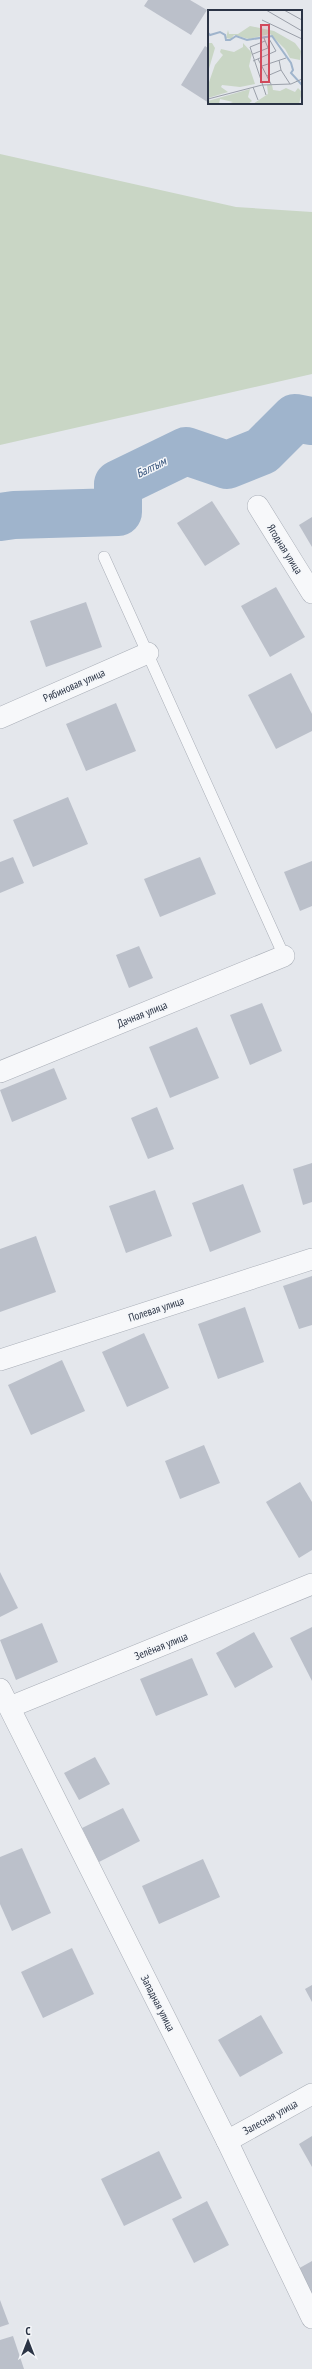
<svg xmlns="http://www.w3.org/2000/svg" width="312" height="2369" font-family="'PT Sans Narrow',sans-serif">
  <rect width="100%" height="100%" fill="#e4e7ec"/>
  <polygon fill="#c9d6c5" points="0,154 236,207 312,212 312,374 0,445"/>
  <g fill="none" stroke-linecap="round" stroke-linejoin="round">
    <polyline stroke="#9fb4cc" stroke-width="48" points="0,517 14,515 118,512 118,484 186,451 227,465 262,451 295,418 312,421"/>
  </g>
  <g fill="#bbc0ca">
    <polygon points="148,0 190,0 207,10 191,35 144,6"/>
    <polygon points="205,46 209,49 209,103 181,85"/>
    <polygon points="212,501 240,544 205,566 177,523"/>
    <polygon points="312,517 312,547 299,525"/>
    <polygon points="276,587 305,637 270,657 241,606"/>
    <polygon points="86,602 102,647 46,667 30,621"/>
    <polygon points="291,673 312,714 312,731 276,749 248,695"/>
    <polygon points="116,703 136,751 86,771 66,724"/>
    <polygon points="68,797 88,844 33,867 13,820"/>
    <polygon points="13,857 24,883 0,893 0,862"/>
    <polygon points="200,857 216,894 160,917 144,879"/>
    <polygon points="312,861 312,906 300,911 284,872"/>
    <polygon points="139,946 153,978 129,988 116,955"/>
    <polygon points="262,1003 282,1051 250,1065 230,1015"/>
    <polygon points="197,1027 219,1078 170,1098 149,1047"/>
    <polygon points="54,1068 67,1099 12,1122 0,1090"/>
    <polygon points="157,1107 174,1149 148,1159 131,1118"/>
    <polygon points="312,1163 312,1202 303,1205 293,1169"/>
    <polygon points="243,1184 261,1232 210,1252 192,1203"/>
    <polygon points="155,1190 172,1236 126,1253 109,1206"/>
    <polygon points="36,1236 56,1292 0,1312 0,1249"/>
    <polygon points="312,1276 312,1325 299,1329 283,1286"/>
    <polygon points="245,1307 264,1362 218,1379 198,1324"/>
    <polygon points="144,1333 169,1388 127,1407 102,1352"/>
    <polygon points="62,1360 85,1411 31,1435 8,1385"/>
    <polygon points="204,1445 220,1483 180,1499 165,1461"/>
    <polygon points="300,1482 312,1502 312,1550 299,1558 266,1502"/>
    <polygon points="0,1572 18,1608 0,1617"/>
    <polygon points="42,1623 58,1662 16,1680 0,1640"/>
    <polygon points="312,1627 312,1681 290,1638"/>
    <polygon points="254,1632 273,1667 235,1688 216,1653"/>
    <polygon points="192,1658 208,1695 156,1716 140,1679"/>
    <polygon points="95,1757 110,1784 79,1800 64,1773"/>
    <polygon points="123,1808 140,1841 99,1862 82,1828"/>
    <polygon points="22,1848 51,1913 12,1931 0,1904 0,1857"/>
    <polygon points="203,1859 220,1897 159,1924 142,1886"/>
    <polygon points="72,1948 94,1994 43,2018 21,1972"/>
    <polygon points="312,1985 312,2002 305,1989"/>
    <polygon points="261,2015 283,2053 240,2077 218,2040"/>
    <polygon points="312,2136 312,2167 299,2144"/>
    <polygon points="159,2151 182,2198 124,2226 101,2179"/>
    <polygon points="207,2201 229,2245 194,2263 172,2219"/>
    <polygon points="312,2261 312,2298 296,2270"/>
    <polygon points="0,2300 9,2324 0,2327"/>
    <polygon points="13,2336 24,2369 0,2369 0,2340"/>
  </g>
  <g fill="none" stroke-linecap="round" stroke-linejoin="round">
    <defs>
      <polyline id="service" points="104,557 284,956"/>
      <g id="minor">
        <polyline points="258,506 312,593"/>
        <polyline points="0,718 148,653"/>
        <polyline points="0,1072 284,956"/>
        <polyline points="0,1360 312,1259"/>
        <polyline points="0,1689 227,2141 312,2318"/>
        <polyline points="10,1707 312,1584"/>
        <polyline points="227,2141 312,2094"/>
      </g>
    </defs>
    <use href="#service" stroke="#a9aeb7" stroke-width="12"/>
    <use href="#minor" stroke="#a9aeb7" stroke-width="22"/>
    <use href="#service" stroke="#f7f8fa" stroke-width="11"/>
    <use href="#minor" stroke="#f7f8fa" stroke-width="21"/>
  </g>
  <g text-anchor="middle" dominant-baseline="central" stroke-width="3" stroke-linejoin="round" paint-order="stroke">
    <g font-size="11" fill="#2b3445" stroke="#f4f6f9">
      <text transform="translate(285 549) rotate(58)">Ягодная улица</text>
      <text transform="translate(74 685) rotate(-24)">Рябиновая улица</text>
      <text transform="translate(142 1014) rotate(-22)">Дачная улица</text>
      <text transform="translate(156 1309) rotate(-18)">Полевая улица</text>
      <text transform="translate(161 1646) rotate(-22)">Зелёная улица</text>
      <text transform="translate(158 2003) rotate(63)">Западная улица</text>
      <text transform="translate(270 2117) rotate(-29)">Залесная улица</text>
    </g>
    <g font-size="12" font-style="italic" fill="#34527a" stroke="#f4f6f9">
      <text transform="translate(151 467) rotate(-26)">Балтым</text>
    </g>
  </g>
  <g transform="translate(208 10)">
    <rect width="94" height="94" fill="#e4e7ec"/>
    <path d="M42 16 66 21 87 33 93 41 92 50 82 48 77 39 62 24 41 29 26 25 23 29 18 28 20 20 21 24H30ZM0 33H4L7 38 0 62ZM35 33 44 43 41 56 47 74 32 77 14 75 13 77 20 82 0 88V75L7 55 15 45 12 42 13 39 26 42 35 37ZM59 75H64L65 80 72 81 78 78 87 82 90 78 94 82 91 94H45L60 84ZM42 79 40 87 44 91 40 94H19L25 92 12 89 11 94H0V91Z" fill="#c9d6c5"/>
    <path fill="none" stroke="#9fb4cc" stroke-width="2" d="M0 23 2 25 12 22 17 25 18 30H22L28 26 39 30 64 26 83 53 85 60 83 63 94 75"/>
    <path fill="none" stroke="#9a9fa9" stroke-width="1" d="M58 0 94 21M76 0 94 10M54 10 94 29M57 31 42 37 58 85M45 44 60 38 56 28M50 49 63 74M71 50 73 60 82 74M94 50V67M45 51 68 41 60 27M54 56 78 48M59 66 73 60M45 77 50 90M0 89 54 75 83 74 94 69"/>
    <path fill="#d1495b" fill-opacity="0.15" stroke="#d1495b" stroke-width="2" d="M53 15H61V72H53Z"/>
    <rect width="94" height="94" fill="none" stroke="#2b3445" stroke-width="2"/>
  </g>
  <g transform="translate(28 2341)" stroke="#f4f6f9" stroke-width="3" paint-order="stroke">
  <path d="M0-3L7 15L0 10L-7 15Z" fill="#2b3445"/>
  <text y="-6" font-size="11" font-weight="bold" text-anchor="middle" fill="#2b3445">С</text>
  </g>
</svg>
